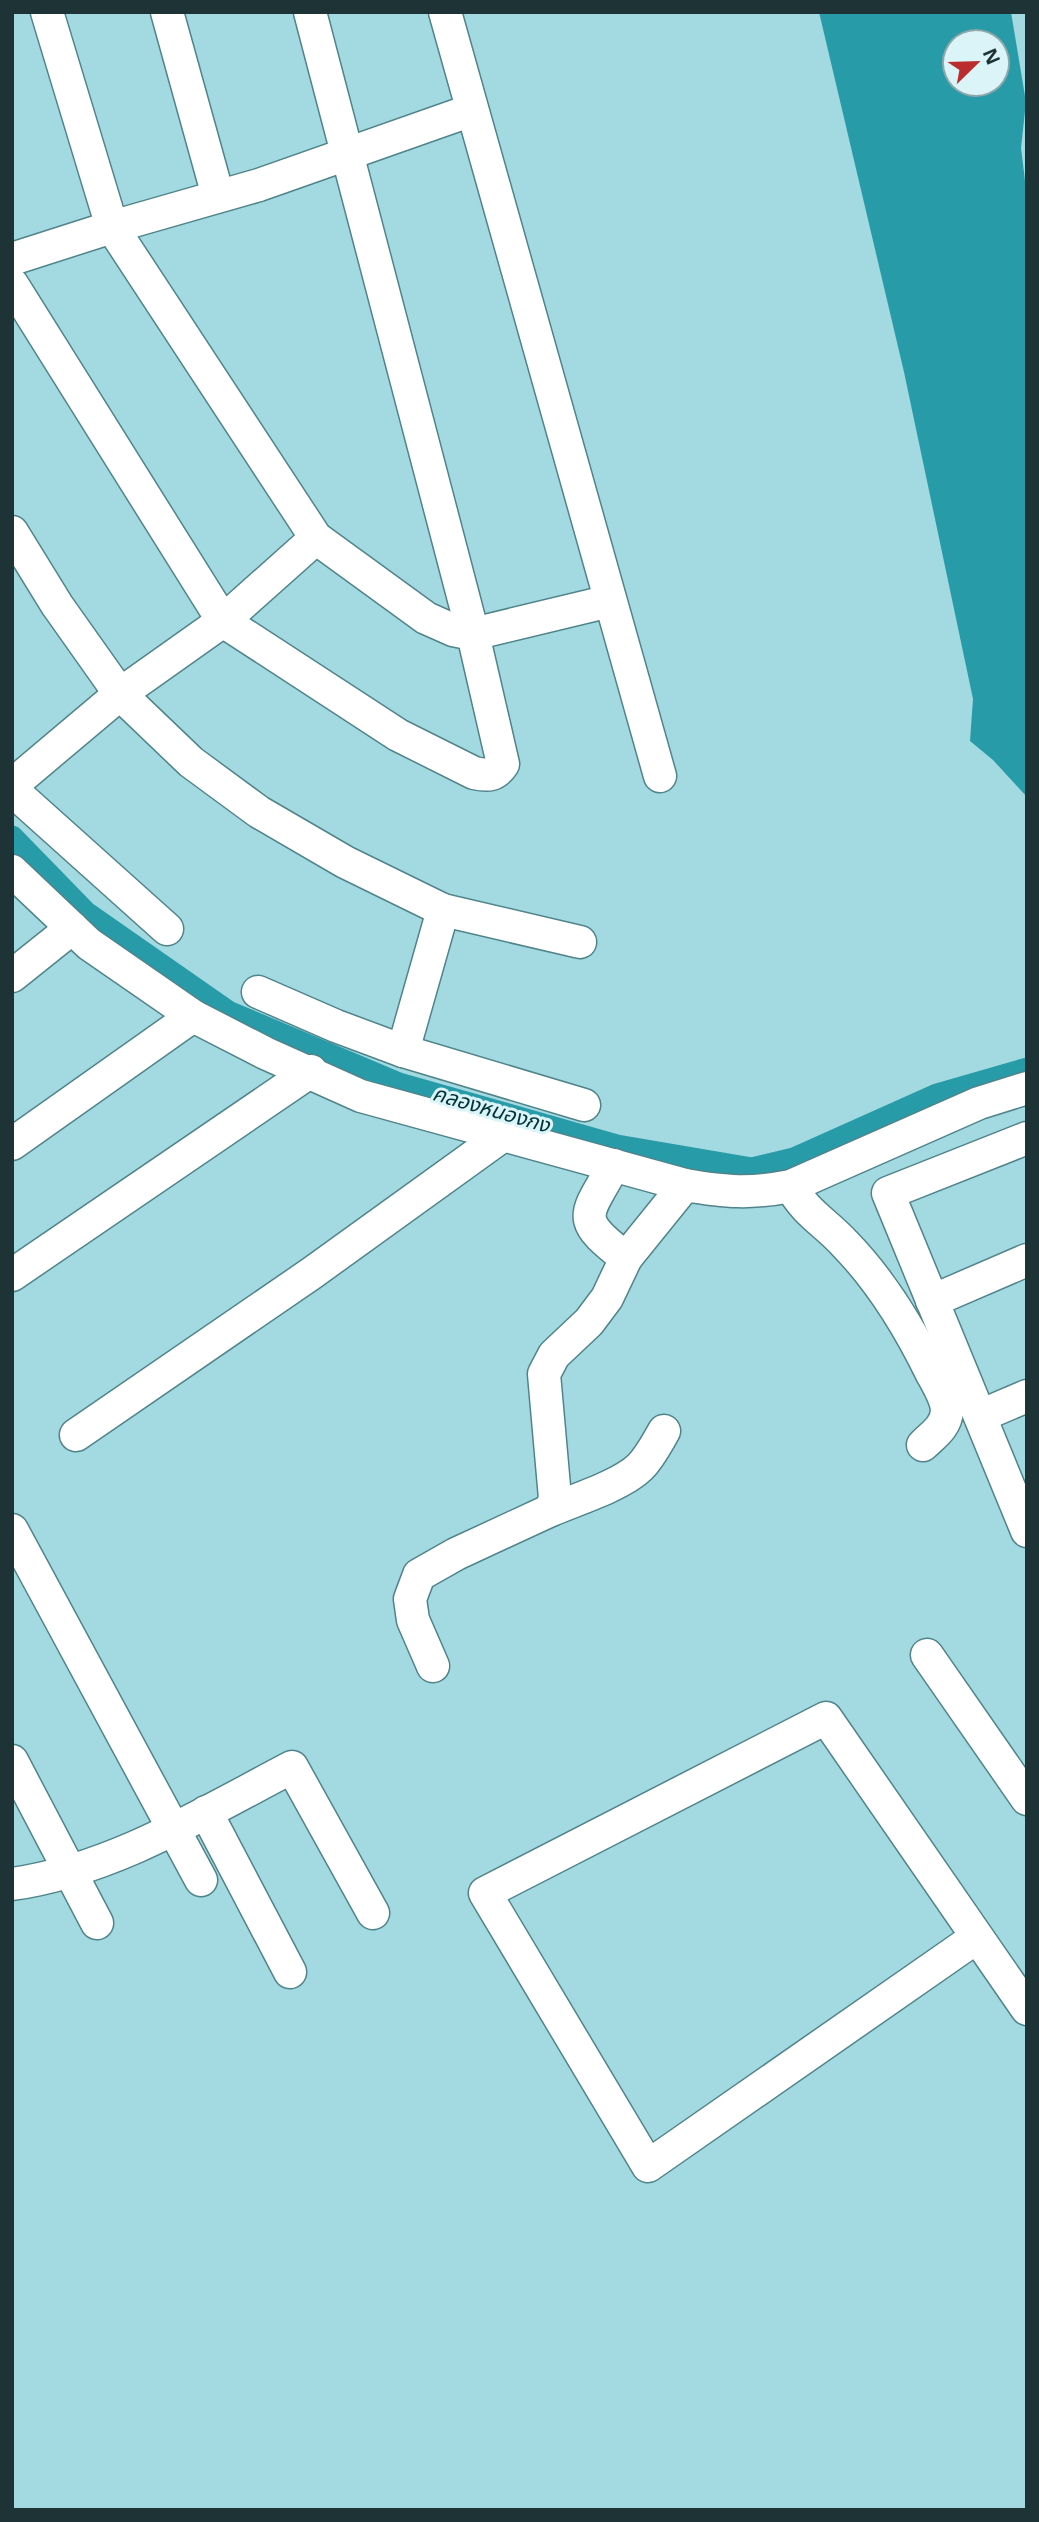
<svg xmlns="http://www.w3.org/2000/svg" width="1039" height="2522" font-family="Georgia,'Noto Sans Thai',serif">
  <rect width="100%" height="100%" fill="#a3d9e0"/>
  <path fill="#289ba8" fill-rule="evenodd" d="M819 12H1011L1026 102 1021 148 1027 197V797L993 760 970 741 973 699 904 372ZM955 42H997V84H955Z"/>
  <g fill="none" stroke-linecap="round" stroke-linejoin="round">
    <polyline stroke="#289ba8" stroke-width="23" points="12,837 86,913 228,1012 399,1084 617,1146 752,1169 794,1159 937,1095 1027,1069"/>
    <defs>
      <g id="minor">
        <polyline points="47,12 112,227 316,538 426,618 453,630 473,634 610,601"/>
        <polyline points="167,12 218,196"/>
        <polyline points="445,12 660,776"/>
        <polyline points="12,259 112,227 259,185 472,110"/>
        <path d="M12 284 223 621 398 735 474 773C488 776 495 776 503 764L473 634 310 12"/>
        <polyline points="12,532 57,605 120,694 191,762 259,812 345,862 443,910 580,942"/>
        <polyline points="12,785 120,694 223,621 316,538"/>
        <polyline points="12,790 167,929"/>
        <path d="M12 871 89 944 193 1016 265 1053 361 1096 685 1185C726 1192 750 1194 791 1186L979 1103 1027 1088"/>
        <polyline points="12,976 72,928"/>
        <polyline points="258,992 336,1026 403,1051 584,1105"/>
        <polyline points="403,1051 443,910"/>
        <polyline points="1027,1138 888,1193 1027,1531"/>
        <polyline points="12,1144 193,1016"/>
        <path d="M614 1165C585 1217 574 1218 626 1258"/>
        <path d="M791 1186C805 1213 825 1222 845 1244 881 1281 908 1325 931 1372 937 1383 947 1399 947 1411 946 1427 933 1435 923 1445"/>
        <polyline points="12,1275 311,1071"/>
        <polyline points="932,1301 1027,1260"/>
        <polyline points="980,1416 1027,1396"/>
        <polyline points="76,1435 312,1273 502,1136"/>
        <path d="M551 1510C575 1500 622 1485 640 1467 650 1457 657 1443 664 1431"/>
        <polyline points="12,1530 201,1880"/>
        <polyline points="927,1655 1027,1799"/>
        <polyline points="433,1666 413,1620 410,1599 419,1575 456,1554 551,1510 555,1498 544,1374 554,1355 589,1322 607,1298 626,1258 685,1185"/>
        <polyline points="12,1761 97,1923"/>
        <polyline points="206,1812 290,1972"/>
        <path d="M12 1884C112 1870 204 1813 292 1767L373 1913"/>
        <polyline points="977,1937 648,2166 485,1893 826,1718 1027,2009"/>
      </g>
    </defs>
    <use href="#minor" stroke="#50848a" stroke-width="35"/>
    <use href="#minor" stroke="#fff" stroke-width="32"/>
  </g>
  <g text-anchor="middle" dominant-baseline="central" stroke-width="6" stroke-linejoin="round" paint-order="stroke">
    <g font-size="21" font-style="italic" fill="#00343a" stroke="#daf4f8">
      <text transform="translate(491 1110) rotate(16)">คลองหนองกง</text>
    </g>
  </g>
  <rect width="1039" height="2522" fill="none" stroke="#1d3335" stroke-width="28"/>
  <g transform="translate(976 63) rotate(67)"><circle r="33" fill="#daf4f8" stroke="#8ea7aa" stroke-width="2"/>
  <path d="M0-5L12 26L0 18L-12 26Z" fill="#bb2c2c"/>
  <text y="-10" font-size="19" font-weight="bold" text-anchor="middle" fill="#1d3335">N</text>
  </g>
</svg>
